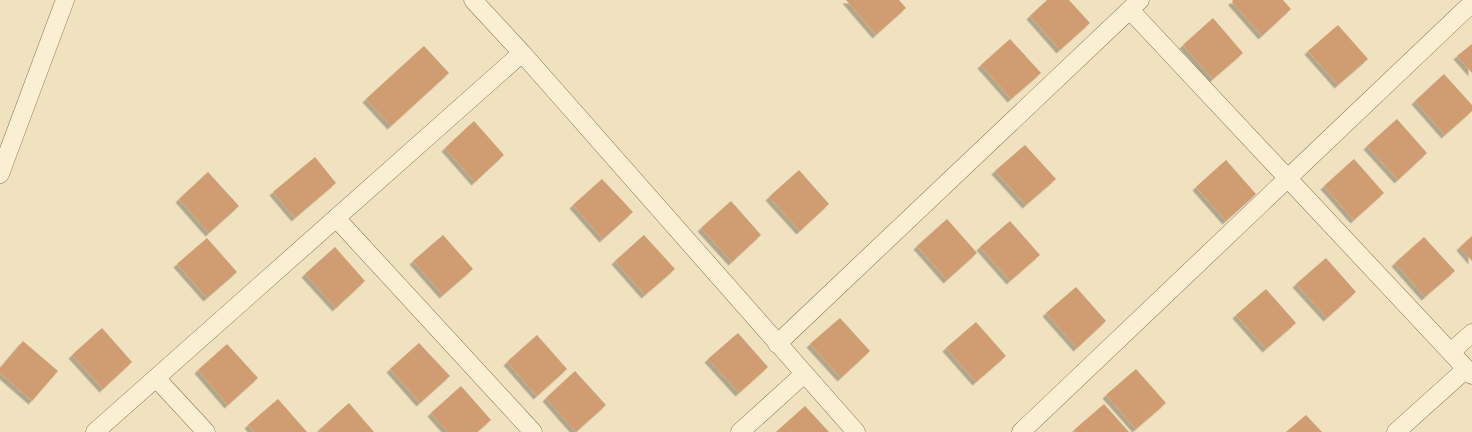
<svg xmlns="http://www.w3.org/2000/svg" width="1472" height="432" font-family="'IBM Plex Serif',serif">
  <defs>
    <filter id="shadow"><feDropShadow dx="-3.5" dy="3.5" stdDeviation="0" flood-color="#0004"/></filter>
  </defs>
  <rect width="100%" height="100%" fill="#f0e2bf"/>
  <g fill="#d09c72" filter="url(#shadow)">
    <polygon points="846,0 899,0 906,8 876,35"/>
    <polygon points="1047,0 1069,0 1090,23 1060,50 1030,16"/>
    <polygon points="1233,0 1283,0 1291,9 1262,36 1232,2"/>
    <polygon points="1213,18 1243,53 1213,79 1183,45"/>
    <polygon points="1338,25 1368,59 1338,85 1308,51"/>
    <polygon points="1010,39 1041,73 1011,99 981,65"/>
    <polygon points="1472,44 1472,73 1457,56"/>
    <polygon points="424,46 449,73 391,126 366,99"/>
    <polygon points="1444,74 1472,105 1472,111 1445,135 1415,101"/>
    <polygon points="1397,119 1427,153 1398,180 1367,146"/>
    <polygon points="474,121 504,155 475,182 445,148"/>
    <polygon points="1025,145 1056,179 1026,205 995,171"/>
    <polygon points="315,157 336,183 295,218 273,192"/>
    <polygon points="1354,159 1384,193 1354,220 1324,186"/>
    <polygon points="1226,160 1256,194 1226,221 1196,187"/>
    <polygon points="799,170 829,204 800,231 769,197"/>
    <polygon points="208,172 239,206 209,233 179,199"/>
    <polygon points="602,179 633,212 603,239 573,205"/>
    <polygon points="731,201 761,235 732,262 701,228"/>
    <polygon points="947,219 977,253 947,280 917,246"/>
    <polygon points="1010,221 1040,255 1010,281 980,247"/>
    <polygon points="443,235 473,269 443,295 413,261"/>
    <polygon points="644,235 675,269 645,295 615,261"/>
    <polygon points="1472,236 1472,261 1460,247"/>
    <polygon points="1424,237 1455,271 1425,297 1395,263"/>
    <polygon points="207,238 237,272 207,298 177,264"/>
    <polygon points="335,247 365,281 336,308 305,274"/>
    <polygon points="1326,258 1356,292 1327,318 1296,284"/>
    <polygon points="1076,287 1106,321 1077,348 1046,313"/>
    <polygon points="1266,289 1296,323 1266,349 1236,315"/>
    <polygon points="840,318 870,351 841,378 810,344"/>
    <polygon points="976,322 1006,356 976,382 946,348"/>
    <polygon points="102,328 132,362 103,389 72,355"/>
    <polygon points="738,333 768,367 739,393 708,359"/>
    <polygon points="537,335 567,369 537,396 507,362"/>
    <polygon points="23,341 58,371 32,401 0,373 0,368"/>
    <polygon points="419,343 450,376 420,403 390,369"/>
    <polygon points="227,344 258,378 228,405 198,370"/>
    <polygon points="1136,369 1166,403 1136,429 1106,395"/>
    <polygon points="575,371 606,405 576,432 546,398"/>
    <polygon points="461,386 491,420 477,432 448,432 431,413"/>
    <polygon points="278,399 307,432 254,432 248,425"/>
    <polygon points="349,403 374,432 321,432 319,430"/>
    <polygon points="1104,404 1129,432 1076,432 1074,430"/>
    <polygon points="805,406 829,432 776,432"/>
    <polygon points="1306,415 1322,432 1286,432"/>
  </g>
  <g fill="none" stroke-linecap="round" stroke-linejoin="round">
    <defs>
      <g id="street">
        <polyline points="473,0 522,53 856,432"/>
        <polyline points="1130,10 1472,375"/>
        <polyline points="0,174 65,0"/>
        <polyline points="336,218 533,432"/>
        <polyline points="777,344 1140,0"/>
        <polyline points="1451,352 1472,333"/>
        <polyline points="156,378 206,432"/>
        <polyline points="95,432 522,53"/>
        <polyline points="740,432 803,375"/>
        <polyline points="1021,432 1472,3"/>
        <polyline points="1396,432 1466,369"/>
      </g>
    </defs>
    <use href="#street" stroke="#897356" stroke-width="19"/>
    <use href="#street" stroke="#faefd2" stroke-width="18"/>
  </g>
</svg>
